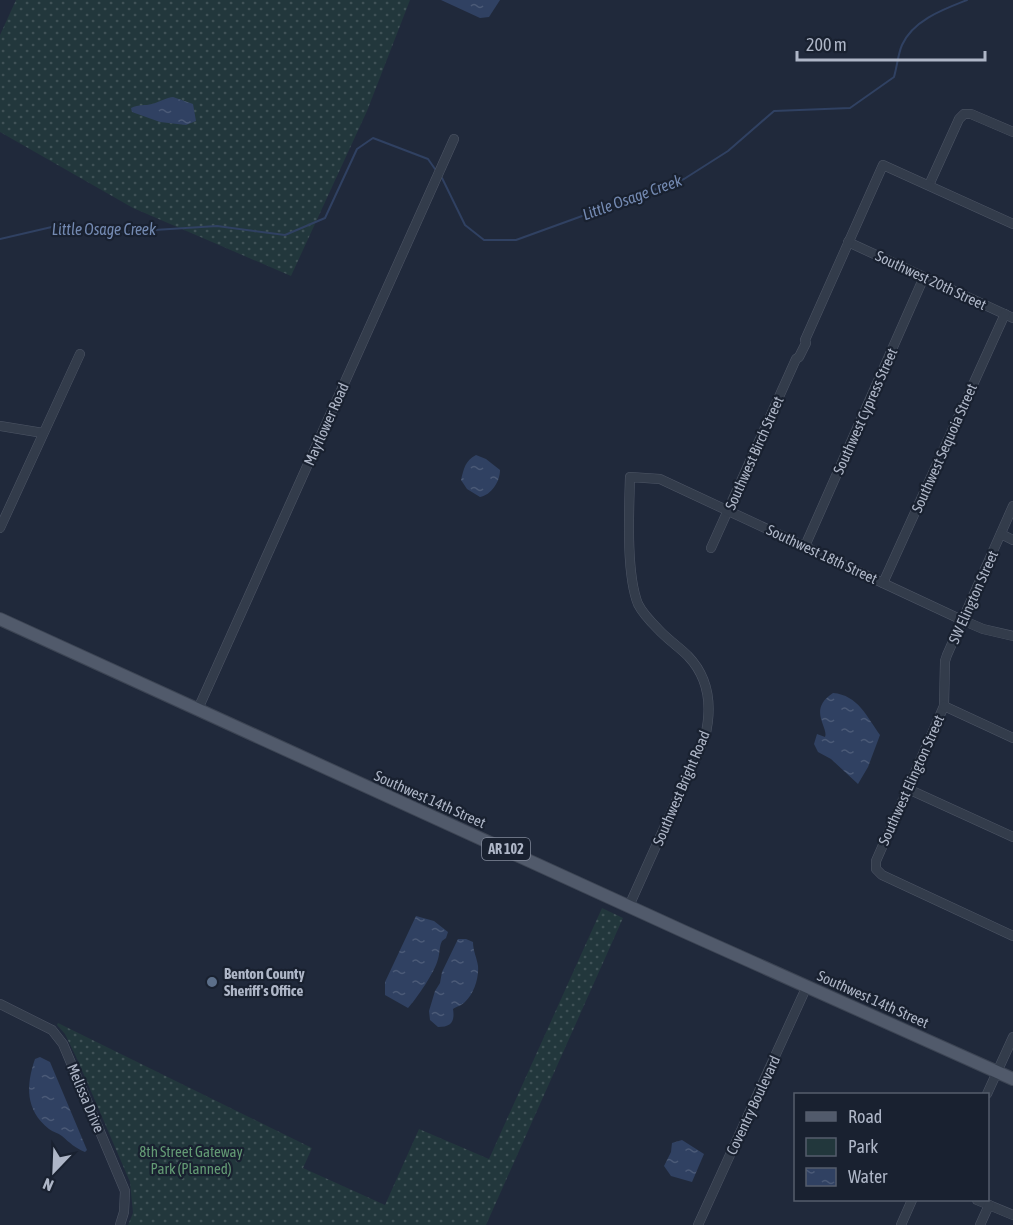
<svg xmlns="http://www.w3.org/2000/svg" width="1013" height="1225" font-family="'Asap Condensed',sans-serif">
  <defs>
    <pattern id="green-dots" width="8" height="8" patternUnits="userSpaceOnUse" patternTransform="scale(1.5)"><rect width="8" height="8" fill="#22373c"/><path d="M2 2h.1M6 6h.1" fill="none" stroke="#405257" stroke-width="1.8" stroke-linecap="round"/></pattern>
    <pattern id="water-ripples" width="26" height="14" patternUnits="userSpaceOnUse" patternTransform="scale(1.5)"><rect width="26" height="14" fill="#304162"/><path d="M2 4q2-2 4 0t4 0M15 11q2-2 4 0t4 0" fill="none" stroke="#4b5a77"/></pattern>
  </defs>
  <rect width="100%" height="100%" fill="#20293b"/>
  <g fill="url(#green-dots)">
    <polygon points="16,0 410,0 367,111 291,276 133,208 0,132 0,35"/>
    <polygon points="602,908 623,918 486,1225 128,1225 133,1213 130,1182 78,1061 65,1034 57,1025 58,1023 312,1148 303,1168 385,1205 419,1129 489,1159"/>
  </g>
  <g fill="url(#water-ripples)">
    <polygon points="441,0 500,0 489,17 480,18"/>
    <path d="M173 97 193 104 196 121 186 125 160 122 132 112 131 108C139 104 145 106 152 104 159 102 165 98 173 97Z"/>
    <path d="M476 455 486 459 500 470C500 482 491 495 480 497L467 489 461 480C464 468 465 461 476 455Z"/>
    <path d="M833 693C858 695 867 717 880 735L868 767 858 784 831 759 818 752 814 744 817 734 825 737C829 727 807 710 833 693Z"/>
    <path d="M416 916 434 921 448 932 446 938 442 941C439 947 440 953 438 959 435 972 417 998 408 1008L385 995V982Z"/>
    <path d="M458 939H466L473 942C473 951 477 958 478 966 479 978 474 994 465 1002 461 1006 457 1006 453 1009 455 1022 451 1027 438 1027L430 1020 429 1011 435 991 440 983 442 972Z"/>
    <path d="M40 1057 50 1062 87 1150 85 1152C75 1148 70 1143 62 1136 58 1133 53 1132 49 1129 25 1110 26 1085 35 1059Z"/>
    <polygon points="682,1140 704,1154 692,1182 671,1176 664,1166 671,1152 672,1143"/>
  </g>
  <g fill="none" stroke-linecap="round" stroke-linejoin="round">
    <g stroke="#304162" stroke-width="2">
      <path d="M442 178 465 225 484 240H516L684 179 728 151 774 111 850 108 894 77C897 67 898 54 902 45 913 20 944 9 967 0"/>
      <polyline points="0,239 56,226 123,232 217,226 285,235 325,218 357,149 373,138 428,159 435,169"/>
    </g>
    <defs>
      <g id="minor">
        <polyline points="929,185 959,119 964,114 971,114 1013,132"/>
        <polyline points="848,242 1013,318"/>
        <polyline points="0,426 43,433"/>
        <polyline points="1013,506 947,655 945,661 944,706 876,861 876,869 882,875 1013,936"/>
        <polyline points="0,528 80,354"/>
        <polyline points="1001,534 1013,540"/>
        <polyline points="805,546 924,277"/>
        <polyline points="711,548 796,359 799,357 806,343 805,340 883,165 1013,224"/>
        <polyline points="883,583 1005,314"/>
        <polyline points="944,706 1013,738"/>
        <polyline points="198,709 454,139"/>
        <polyline points="908,789 1013,837"/>
        <path d="M629 906 705 737C712 708 710 679 688 656 679 647 667 639 658 629 650 621 643 614 638 604 626 574 629 511 630 477L660 479 962 620 983 629 1013 636"/>
        <polyline points="0,1004 52,1030 63,1044 125,1191 124,1212 120,1225"/>
        <polyline points="987,1094 1013,1037"/>
        <polyline points="977,1200 1013,1215"/>
        <polyline points="698,1225 807,986"/>
        <polyline points="901,1225 912,1200"/>
        <polyline points="980,1225 989,1205"/>
      </g>
      <polyline id="major" points="0,619 685,932 1013,1079"/>
    </defs>
    <use href="#minor" stroke="#4e5666" stroke-width="10"/>
    <use href="#major" stroke="#3d4554" stroke-width="14"/>
    <use href="#minor" stroke="#333c4b" stroke-width="9"/>
    <use href="#major" stroke="#515a6b" stroke-width="12"/>
  </g>
  <circle fill="#5c6f8a" stroke="#192130" stroke-width="2" cx="212" cy="982" r="6"/>
  <g text-anchor="middle" dominant-baseline="central" stroke-width="4.5" stroke-linejoin="round" paint-order="stroke">
    <rect fill="#192130" stroke="#81899a" stroke-width="1.5" x="482" y="838" width="48" height="22" rx="4.5"/>
    <g font-size="14" font-weight="bold" fill="#aeb6c7">
      <text x="506" y="849">AR 102</text>
    </g>
    <g font-size="15" fill="#aeb6c7" stroke="#192130">
      <text transform="translate(931 280) rotate(25)">Southwest 20th Street</text>
      <text transform="translate(865 411) rotate(-66)">Southwest Cypress Street</text>
      <text transform="translate(326 424) rotate(-66)">Mayflower Road</text>
      <text transform="translate(944 448) rotate(-66)">Southwest Sequoia Street</text>
      <text transform="translate(754 453) rotate(-66)">Southwest Birch Street</text>
      <text transform="translate(822 554) rotate(25)">Southwest 18th Street</text>
      <text transform="translate(973 597) rotate(-66)">SW Elington Street</text>
      <text transform="translate(911 780) rotate(-66)">Southwest Elington Street</text>
      <text transform="translate(681 788) rotate(-67)">Southwest Bright Road</text>
      <text transform="translate(430 799) rotate(24)">Southwest 14th Street</text>
      <text transform="translate(873 999) rotate(24)">Southwest 14th Street</text>
      <text transform="translate(86 1098) rotate(67)">Melissa Drive</text>
      <text transform="translate(753 1105) rotate(-65)">Coventry Boulevard</text>
    </g>
    <g font-size="15" font-weight="bold" fill="#aeb6c7" stroke="#192130" text-anchor="start">
      <text x="224" y="973">Benton County<tspan x="224" dy="17">Sheriff's Office</tspan></text>
    </g>
    <g font-size="15" fill="#639a74" stroke="#192130">
      <text x="191" y="1151">8th Street Gateway<tspan x="191" dy="17">Park (Planned)</tspan></text>
    </g>
    <g font-size="16" font-style="italic" fill="#748ab2" stroke="#192130">
      <text transform="translate(632 197) rotate(-20)">Little Osage Creek</text>
      <text x="104" y="229">Little Osage Creek</text>
    </g>
  </g>
  <rect x="794" y="1093" width="195" height="108" fill="#192130" stroke="#555d6c" stroke-width="1.5"/>
  <rect x="806" y="1112" width="30" height="9" fill="#515a6b" stroke="#555d6c" stroke-width="1.5"/>
  <text x="848" y="1123" font-size="18" fill="#aeb6c7">Road</text>
  <rect x="806" y="1138" width="30" height="18" fill="#22373c" stroke="#555d6c" stroke-width="1.5"/>
  <text x="848" y="1153" font-size="18" fill="#aeb6c7">Park</text>
  <rect x="806" y="1168" width="30" height="18" fill="url(#water-ripples)" stroke="#555d6c" stroke-width="1.5"/>
  <text x="848" y="1183" font-size="18" fill="#aeb6c7">Water</text>
  <g transform="translate(54 1171) rotate(203)" stroke="#192130" stroke-width="4.5" paint-order="stroke">
  <path d="M0-4.5L10 22L0 15L-10 22Z" fill="#aeb6c7"/>
  <text y="-9" font-size="16" font-weight="bold" text-anchor="middle" fill="#aeb6c7">N</text>
  </g>
  <path d="M797 51v9h188v-9" fill="none" stroke="#aeb6c7" stroke-width="3"/>
  <text x="806" y="51" font-size="18" fill="#aeb6c7" stroke="#192130" stroke-width="4.5" paint-order="stroke">200 m</text>
</svg>
